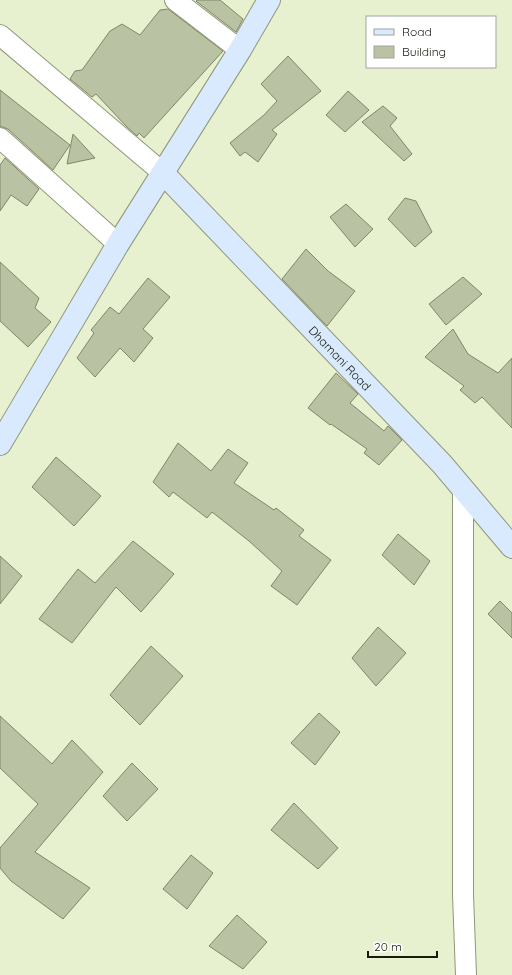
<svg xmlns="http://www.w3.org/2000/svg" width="512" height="975" font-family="Quicksand,sans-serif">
  <rect width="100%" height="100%" fill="#e7f1cf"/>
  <g fill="#b9c2a2" stroke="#7e8768">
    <polygon points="197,0 220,0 243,19 236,32 196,1"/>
    <polygon points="168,9 223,51 144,138 139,133 137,136 126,126 96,94 92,97 70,79 75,71 82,70 110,31 122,24 140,35 160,10"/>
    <polygon points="288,56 321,91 272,130 277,134 258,162 245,152 240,156 230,143 264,115 277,101 261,84"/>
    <polygon points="0,90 70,145 53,170 8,129 0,126"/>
    <polygon points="348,91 369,110 345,132 326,115"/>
    <polygon points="383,106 397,118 390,126 412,154 404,161 362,122"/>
    <polygon points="73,134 95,158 67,164"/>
    <polygon points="5,158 39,189 27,206 11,195 0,211 0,165"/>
    <polygon points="405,198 416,201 432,232 415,247 388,219"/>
    <polygon points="346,204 373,229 355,247 330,217"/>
    <polygon points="306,249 328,271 355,291 327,326 282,279"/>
    <polygon points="0,262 39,298 35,308 51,322 28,347 0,321"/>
    <polygon points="463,277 482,294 446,325 429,304"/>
    <polygon points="148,278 170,297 143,329 153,338 134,362 120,348 95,377 77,358 94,333 91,330 110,307 119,314"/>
    <polygon points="453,329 468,354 498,373 512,358 512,428 482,397 475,403 460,390 464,386 425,357"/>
    <polygon points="336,373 358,394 350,403 384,431 388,426 402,440 379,465 364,453 367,449 331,424 330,425 308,408"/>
    <polygon points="178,443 211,471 228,449 248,463 234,483 274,510 276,508 304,530 299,536 331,560 297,605 271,586 282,571 249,541 212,512 207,518 173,492 169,497 153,482"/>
    <polygon points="56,457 101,496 74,526 32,487"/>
    <polygon points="398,534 430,561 414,585 382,555"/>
    <polygon points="133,541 174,574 141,612 116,587 72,643 39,619 78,569 95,583"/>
    <polygon points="0,556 22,576 0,604"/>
    <polygon points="500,601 512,613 512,638 488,614"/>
    <polygon points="378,627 406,653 376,686 352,658"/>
    <polygon points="151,646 183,676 140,725 110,695"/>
    <polygon points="319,713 340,732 315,765 291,743"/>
    <polygon points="0,716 52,764 72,740 103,772 35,852 90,888 63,919 11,881 0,868 0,848 38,804 0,768"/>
    <polygon points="132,763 158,789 127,821 103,796"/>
    <polygon points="294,803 338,848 318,869 271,830"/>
    <polygon points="191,855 213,873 187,909 163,889"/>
    <polygon points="237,915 267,942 243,969 209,946"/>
  </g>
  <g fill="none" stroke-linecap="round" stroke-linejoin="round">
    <defs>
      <g id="street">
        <polyline points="175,0 240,50"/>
        <polyline points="0,35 163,173"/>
        <polyline points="0,138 118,244"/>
        <polyline points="463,489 463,895 466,975"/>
      </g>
      <g id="secondary">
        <path id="s1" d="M163 173 442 464 512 547"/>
        <polyline points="0,444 118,244 240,50 269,0"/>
      </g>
    </defs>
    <use href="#street" stroke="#8f9879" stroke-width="22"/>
    <use href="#secondary" stroke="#8f9879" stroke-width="24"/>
    <use href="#street" stroke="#fff" stroke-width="20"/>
    <use href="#secondary" stroke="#d9eafe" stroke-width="22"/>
  </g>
  <g text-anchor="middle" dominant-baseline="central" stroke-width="3" stroke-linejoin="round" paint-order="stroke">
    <g font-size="12" fill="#171a0e" stroke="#fff">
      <text stroke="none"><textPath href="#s1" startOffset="256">Dhamani Road</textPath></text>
    </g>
  </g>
  <rect x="366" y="16" width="130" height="52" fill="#ffffff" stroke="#a2a39f"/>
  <rect x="374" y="29" width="20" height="6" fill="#d9eafe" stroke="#a2a39f"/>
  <text x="402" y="36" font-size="12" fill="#171a0e">Road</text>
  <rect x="374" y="46" width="20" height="12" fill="#b9c2a2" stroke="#a2a39f"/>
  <text x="402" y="56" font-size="12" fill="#171a0e">Building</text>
  <path d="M368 951v6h69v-6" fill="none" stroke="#171a0e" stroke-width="2"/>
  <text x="374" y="951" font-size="12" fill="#171a0e" stroke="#ffffff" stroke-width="3" paint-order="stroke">20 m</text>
</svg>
